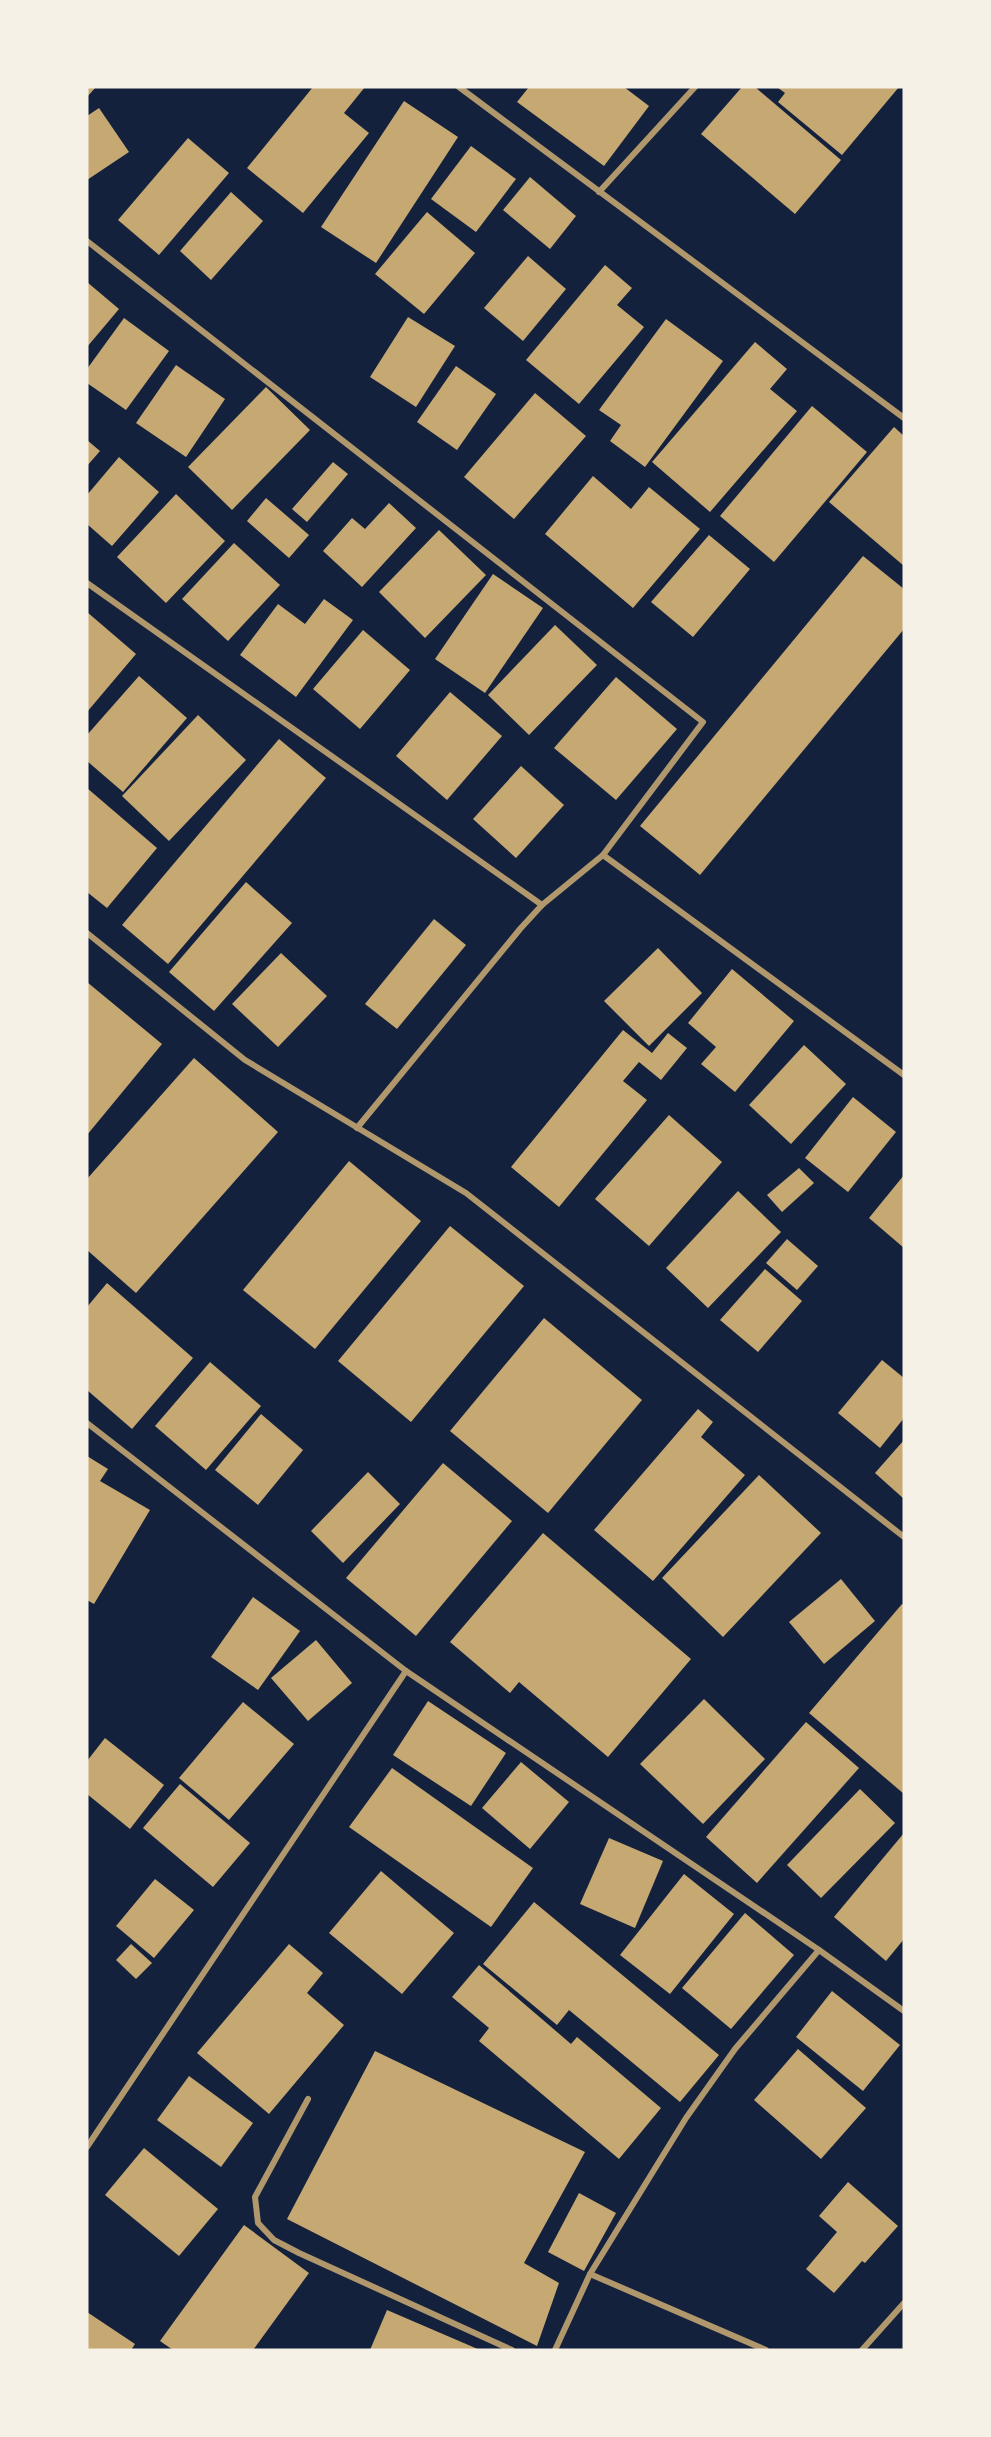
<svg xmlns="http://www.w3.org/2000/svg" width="991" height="2437" font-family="'Archivo Narrow',sans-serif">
  <rect width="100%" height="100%" fill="#14213d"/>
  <g fill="#c6a872">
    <polygon points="87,87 96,87 87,97"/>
    <polygon points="313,87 365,87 344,113 369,133 303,213 247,168"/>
    <polygon points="529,87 624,87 649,106 604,166 517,102"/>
    <polygon points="742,87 755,87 841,160 795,214 701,134"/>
    <polygon points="777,87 899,87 842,155 778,102 785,93"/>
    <polygon points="404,101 458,137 376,263 321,227"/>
    <polygon points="99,108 129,152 87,180 87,116"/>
    <polygon points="188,138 229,173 159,255 118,220"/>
    <polygon points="471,146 516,179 476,232 431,199"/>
    <polygon points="530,177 576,216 550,249 503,210"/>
    <polygon points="231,192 263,221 211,280 180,251"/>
    <polygon points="427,212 475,253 424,314 375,274"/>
    <polygon points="528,256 566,289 523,341 484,308"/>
    <polygon points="605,265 632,288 617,305 644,327 579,404 526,360"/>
    <polygon points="87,282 119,309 87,347"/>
    <polygon points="408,317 455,346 416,407 370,377"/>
    <polygon points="124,318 169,351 126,410 87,383 87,369"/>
    <polygon points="666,319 723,361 645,467 610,441 621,425 599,410"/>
    <polygon points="755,342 787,369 770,389 797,411 710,512 652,462"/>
    <polygon points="176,365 225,399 186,457 136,423"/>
    <polygon points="456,366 496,394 457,450 417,422"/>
    <polygon points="266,387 310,430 232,510 188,467"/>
    <polygon points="535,393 586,436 514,519 464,477"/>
    <polygon points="812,406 867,452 774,562 720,516"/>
    <polygon points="894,427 904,436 904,566 829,502"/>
    <polygon points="87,440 100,451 87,466"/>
    <polygon points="119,457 159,492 112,546 87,524 87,495"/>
    <polygon points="333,462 348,474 307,522 292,509"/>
    <polygon points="593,476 631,509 649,487 700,529 633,608 545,534"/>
    <polygon points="176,494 225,541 166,603 117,557"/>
    <polygon points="266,498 309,535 289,558 247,521"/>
    <polygon points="389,503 416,528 362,587 323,551 352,518 365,529"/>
    <polygon points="439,530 486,575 425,638 379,592"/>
    <polygon points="709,535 750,569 693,637 651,602"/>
    <polygon points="234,543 280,585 228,641 182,599"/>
    <polygon points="863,556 904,589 904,629 700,875 640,826"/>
    <polygon points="493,574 543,608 485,693 435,659"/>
    <polygon points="324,599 353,620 296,697 240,655 278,604 305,624"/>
    <polygon points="87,612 136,654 87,712"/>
    <polygon points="555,625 597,665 529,735 488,695"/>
    <polygon points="363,630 410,670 360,729 313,689"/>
    <polygon points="139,676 187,718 123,792 87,761 87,735"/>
    <polygon points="616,677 677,729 616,800 554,748"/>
    <polygon points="450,692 502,736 447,800 396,756"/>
    <polygon points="198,715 246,760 169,841 122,796"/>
    <polygon points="279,739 326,778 168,964 122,925"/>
    <polygon points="521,766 564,805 516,858 473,819"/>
    <polygon points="87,788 157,848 107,908 87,892"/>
    <polygon points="246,882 292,923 214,1011 169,972"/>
    <polygon points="434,919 466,945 397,1029 365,1004"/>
    <polygon points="658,948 702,993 649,1046 604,1001"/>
    <polygon points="281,953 327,996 278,1047 232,1004"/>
    <polygon points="732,969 794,1021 735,1092 701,1064 716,1047 688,1023"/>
    <polygon points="87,982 162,1044 87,1135"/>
    <polygon points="623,1030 652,1053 668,1033 687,1048 661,1080 639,1062 623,1081 647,1100 559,1207 511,1167"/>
    <polygon points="804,1045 846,1084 791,1144 749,1105"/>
    <polygon points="194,1058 278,1132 136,1293 87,1250 87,1179"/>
    <polygon points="853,1097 896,1132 848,1192 805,1158"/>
    <polygon points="669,1115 722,1162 649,1246 595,1199"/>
    <polygon points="349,1161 421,1221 315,1349 243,1290"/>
    <polygon points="799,1168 814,1183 782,1212 767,1195"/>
    <polygon points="904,1175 904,1248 869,1218"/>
    <polygon points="738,1191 781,1232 708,1308 666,1268"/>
    <polygon points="450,1226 524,1286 411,1422 338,1361"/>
    <polygon points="787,1239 818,1266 797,1290 766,1263"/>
    <polygon points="765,1269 802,1301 758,1352 720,1320"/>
    <polygon points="107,1283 193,1358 132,1429 87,1390 87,1307"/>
    <polygon points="544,1318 642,1400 548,1513 450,1431"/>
    <polygon points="882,1360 904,1378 904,1418 880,1448 838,1413"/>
    <polygon points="210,1362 261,1406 206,1470 155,1426"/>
    <polygon points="698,1409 713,1422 701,1437 745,1475 653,1581 594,1530"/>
    <polygon points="261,1414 303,1450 258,1505 215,1470"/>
    <polygon points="904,1440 904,1499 875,1473"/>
    <polygon points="87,1456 108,1469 100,1481 150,1510 94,1604 87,1600"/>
    <polygon points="443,1463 512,1521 416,1636 346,1578"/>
    <polygon points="368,1472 400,1504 343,1563 311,1531"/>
    <polygon points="759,1475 821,1533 723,1637 662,1578"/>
    <polygon points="543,1533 691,1659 608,1757 519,1682 510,1693 450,1642"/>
    <polygon points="841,1579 875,1621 824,1664 789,1622"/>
    <polygon points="253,1597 300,1631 258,1690 211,1657"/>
    <polygon points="902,1604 904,1606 904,1794 809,1713"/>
    <polygon points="316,1640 352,1683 308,1721 271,1678"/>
    <polygon points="704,1699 765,1759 703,1824 640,1764"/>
    <polygon points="428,1701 506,1753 471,1806 393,1755"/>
    <polygon points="243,1702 294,1744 229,1820 179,1778"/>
    <polygon points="806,1722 859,1768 757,1883 706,1837"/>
    <polygon points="105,1738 164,1785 130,1829 87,1794 87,1761"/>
    <polygon points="521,1762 569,1802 530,1849 482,1808"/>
    <polygon points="392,1768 533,1868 491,1927 349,1827"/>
    <polygon points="180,1784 250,1843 213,1887 143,1828"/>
    <polygon points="860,1789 895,1823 821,1898 787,1865"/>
    <polygon points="904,1833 904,1939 886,1961 834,1917"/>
    <polygon points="609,1838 663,1861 635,1928 580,1904"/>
    <polygon points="381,1871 454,1933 402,1994 329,1933"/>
    <polygon points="684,1874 734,1914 670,1994 620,1955"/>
    <polygon points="155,1879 194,1910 154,1958 116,1926"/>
    <polygon points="534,1902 719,2055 680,2102 569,2010 557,2025 483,1964"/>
    <polygon points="745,1913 794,1955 731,2029 682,1988"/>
    <polygon points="131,1944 152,1963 136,1979 116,1960"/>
    <polygon points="289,1944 323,1973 307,1993 344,2025 269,2114 197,2053"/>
    <polygon points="479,1965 571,2044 577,2037 661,2108 619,2159 479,2041 489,2028 452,1997"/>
    <polygon points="832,1991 900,2045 863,2091 796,2037"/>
    <polygon points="798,2049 866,2108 821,2159 754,2100"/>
    <polygon points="375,2051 585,2152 524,2263 559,2283 537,2346 287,2219"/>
    <polygon points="189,2076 253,2123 221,2167 157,2120"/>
    <polygon points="144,2148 218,2209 179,2256 105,2195"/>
    <polygon points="848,2182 898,2226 865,2263 862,2261 834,2293 806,2269 837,2232 819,2216"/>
    <polygon points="579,2193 616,2213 584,2271 548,2252"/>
    <polygon points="244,2225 309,2273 253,2350 173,2350 160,2341"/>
    <polygon points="387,2310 480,2350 370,2350"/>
    <polygon points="87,2312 135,2344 131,2350 87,2350"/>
  </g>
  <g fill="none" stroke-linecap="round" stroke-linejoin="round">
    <g stroke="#b1986c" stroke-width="6">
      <polyline points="459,87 904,418"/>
      <polyline points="599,192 695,87"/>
      <polyline points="87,241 703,722 603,855"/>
      <polyline points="87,583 542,905 603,855 904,1075"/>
      <polyline points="87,933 245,1060 466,1193 904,1537"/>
      <polyline points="357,1128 520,929 542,905"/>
      <polyline points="87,1423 406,1671 819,1950 904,2011"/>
      <polyline points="308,2099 255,2197 258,2223 274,2240 299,2253 512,2350"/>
      <polyline points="87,2147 406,1671"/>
      <polyline points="590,2274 766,2350"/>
      <polyline points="555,2350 590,2274 686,2118 735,2049 819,1950"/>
      <polyline points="862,2350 904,2303"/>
    </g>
  </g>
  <rect width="991" height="2437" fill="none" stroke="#f6f1e7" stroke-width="177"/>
</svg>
